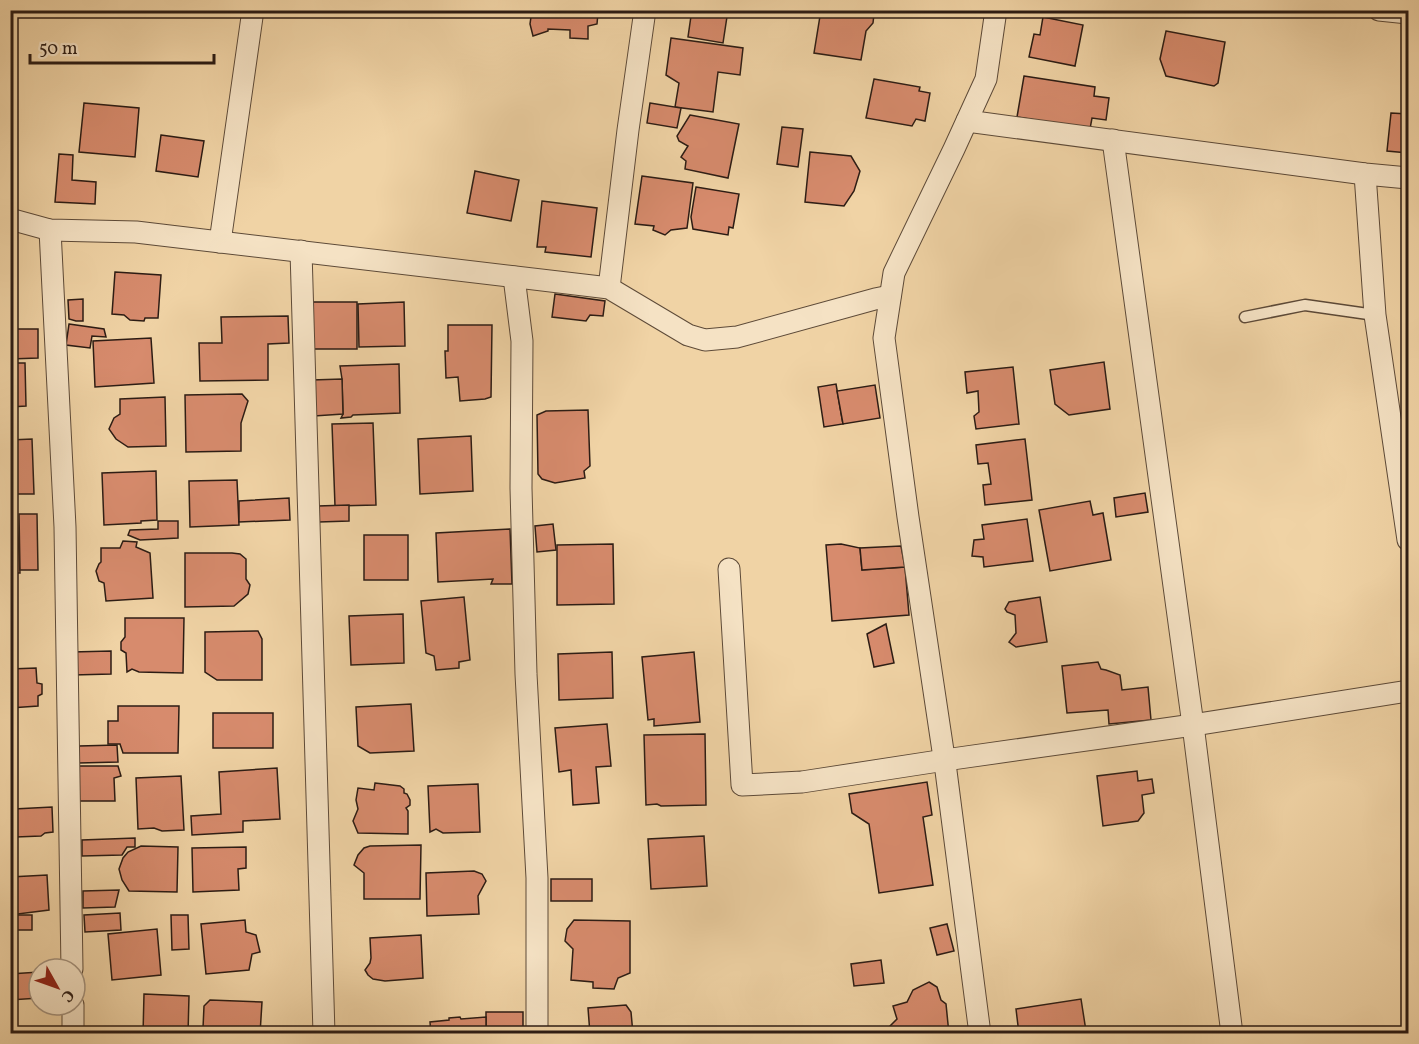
<svg xmlns="http://www.w3.org/2000/svg" width="1419" height="1044" font-family="Vollkorn,serif">
  <rect width="100%" height="100%" fill="#f0d3a5"/>
  <filter id="stains"><feTurbulence type="fractalNoise" baseFrequency=".00333" numOctaves="4"/><feColorMatrix values="0 0 0 0 .2 0 0 0 0 .09 0 0 0 0 .02 0 0 0 .5 -.17"/></filter>
  <radialGradient id="worn" r=".72"><stop offset=".6" stop-color="#630" stop-opacity="0"/><stop offset="1" stop-color="#630" stop-opacity=".3"/></radialGradient>
  <g fill="#d78b6d" stroke="#2c1c14" stroke-width="1.5">
    <polygon points="532,10 629,10 628,16 598,13 597,24 588,26 588,39 570,38 570,30 548,29 548,31 533,36 530,24"/>
    <polygon points="685,10 728,10 723,43 688,37 691,16"/>
    <polygon points="821,10 873,10 874,14 873,23 866,31 861,60 814,53"/>
    <polygon points="1043,17 1083,25 1075,66 1029,57 1034,34 1040,35"/>
    <polygon points="1166,31 1225,42 1218,83 1214,86 1166,76 1160,59"/>
    <polygon points="671,38 743,48 740,75 718,72 713,112 675,107 679,83 666,75"/>
    <polygon points="1024,76 1095,87 1094,96 1109,98 1106,120 1092,118 1090,129 1017,117"/>
    <polygon points="874,79 920,87 919,91 930,93 925,121 916,119 912,126 866,118"/>
    <polygon points="84,103 139,108 135,157 79,152"/>
    <polygon points="650,103 681,108 677,128 647,123"/>
    <polygon points="1391,113 1408,114 1408,153 1387,151"/>
    <polygon points="690,115 739,124 728,178 685,169 686,161 681,157 688,146 679,141 677,136"/>
    <polygon points="782,127 803,129 798,167 777,164"/>
    <polygon points="161,135 204,141 198,177 156,171"/>
    <polygon points="810,152 851,156 860,171 854,191 844,206 805,202"/>
    <polygon points="59,154 73,155 72,180 96,182 95,204 55,202"/>
    <polygon points="475,171 519,180 511,221 467,213"/>
    <polygon points="642,176 693,183 687,228 671,230 665,235 653,230 654,226 635,224"/>
    <polygon points="696,187 739,194 733,228 729,227 728,235 693,229 691,217"/>
    <polygon points="542,201 597,208 591,257 545,252 546,247 537,247"/>
    <polygon points="115,272 161,275 158,318 145,318 144,321 130,320 124,315 112,314"/>
    <polygon points="555,294 605,301 603,316 590,315 586,321 552,317"/>
    <polygon points="83,299 83,321 76,321 69,319 68,300"/>
    <rect x="312" y="302" width="45" height="47"/>
    <polygon points="404,302 405,346 359,347 358,304"/>
    <polygon points="288,316 289,343 268,344 268,380 200,381 199,343 222,343 221,317"/>
    <polygon points="69,324 104,329 106,337 92,336 90,348 66,345"/>
    <polygon points="448,325 492,325 491,397 485,399 460,401 458,377 446,378 445,351 448,351"/>
    <polygon points="10,329 38,329 38,358 10,359"/>
    <polygon points="151,338 154,383 95,387 93,341"/>
    <polygon points="1104,362 1110,409 1069,415 1055,404 1050,370"/>
    <polygon points="10,363 25,363 26,406 10,407"/>
    <polygon points="399,364 400,413 353,415 351,417 341,418 343,414 342,379 340,366"/>
    <polygon points="1013,367 1019,424 976,429 974,416 979,412 978,391 967,393 965,372"/>
    <polygon points="342,379 343,414 314,416 312,380"/>
    <polygon points="836,384 843,424 824,427 818,387"/>
    <polygon points="875,385 880,418 843,424 837,391"/>
    <polygon points="242,394 248,401 241,423 241,451 186,452 185,395"/>
    <polygon points="165,397 166,446 128,447 116,439 109,429 114,418 120,414 120,399"/>
    <polygon points="588,410 590,466 584,471 585,478 555,483 542,479 538,474 537,415 546,411"/>
    <polygon points="373,423 376,505 335,506 332,424"/>
    <polygon points="471,436 473,491 420,494 418,439"/>
    <polygon points="32,439 34,494 10,494 10,440"/>
    <polygon points="1025,439 1032,500 985,505 983,485 991,484 988,463 978,464 976,445"/>
    <polygon points="156,471 157,520 141,521 141,523 104,525 102,473"/>
    <polygon points="237,480 239,525 190,527 189,481"/>
    <polygon points="1145,493 1148,512 1116,517 1114,498"/>
    <polygon points="289,498 290,520 239,522 239,501"/>
    <polygon points="1090,501 1093,515 1103,513 1111,560 1050,571 1039,510"/>
    <polygon points="349,505 349,521 319,522 318,506"/>
    <polygon points="10,513 17,513 20,573 10,573"/>
    <polygon points="19,514 37,514 38,570 20,570"/>
    <polygon points="1027,519 1033,561 984,567 983,557 972,556 974,540 984,539 982,525"/>
    <polygon points="158,521 178,521 178,538 140,540 128,535 130,530 158,529"/>
    <polygon points="553,524 556,550 537,552 535,526"/>
    <polygon points="510,529 512,584 491,584 493,579 438,582 436,533"/>
    <rect x="364" y="535" width="44" height="45"/>
    <polygon points="123,541 137,542 136,547 150,553 153,598 106,601 104,583 99,581 96,571 99,564 101,562 101,548 120,548"/>
    <polygon points="613,544 614,604 557,605 557,545"/>
    <polygon points="841,544 860,548 862,570 905,567 909,615 832,621 826,545"/>
    <polygon points="901,546 905,567 862,570 860,548"/>
    <polygon points="185,553 232,553 240,554 246,559 246,579 250,585 248,594 234,606 185,607"/>
    <polygon points="464,597 470,660 459,662 459,668 436,670 434,656 426,653 421,601"/>
    <polygon points="1040,597 1047,642 1016,647 1009,642 1016,633 1015,615 1007,612 1005,609 1009,602"/>
    <polygon points="403,614 404,663 351,665 349,616"/>
    <polygon points="125,618 184,618 183,673 139,672 132,669 127,672 126,653 121,650 121,642 125,637"/>
    <polygon points="886,624 894,663 874,667 867,634"/>
    <polygon points="258,631 262,639 262,680 217,680 205,672 205,632"/>
    <polygon points="111,651 111,674 73,675 72,652"/>
    <polygon points="612,652 613,698 559,700 558,654"/>
    <polygon points="694,652 700,722 654,726 654,719 648,720 642,657"/>
    <polygon points="1098,662 1101,669 1106,670 1120,675 1122,690 1148,687 1151,720 1109,724 1108,710 1067,713 1062,666"/>
    <polygon points="36,668 37,683 42,684 42,694 38,696 38,706 10,708 10,669"/>
    <polygon points="411,704 414,751 370,753 358,746 356,707"/>
    <polygon points="118,706 179,706 178,753 123,753 120,744 108,744 108,721 118,721"/>
    <rect x="213" y="713" width="60" height="35"/>
    <polygon points="607,724 611,766 596,767 599,803 573,805 571,770 559,772 555,728"/>
    <polygon points="705,734 706,805 661,806 657,804 646,805 644,735"/>
    <polygon points="117,745 118,762 79,763 79,746"/>
    <polygon points="78,766 118,766 121,776 114,778 115,801 78,801"/>
    <polygon points="277,768 280,819 243,821 243,832 192,835 191,816 221,814 219,772"/>
    <polygon points="1137,771 1138,781 1152,779 1154,793 1142,795 1144,813 1138,821 1103,826 1097,776"/>
    <polygon points="181,776 184,830 162,831 154,828 138,829 136,778"/>
    <polygon points="927,782 932,815 923,817 933,885 879,893 869,824 852,813 849,794"/>
    <polygon points="375,783 400,786 404,789 404,793 407,794 410,800 410,805 406,808 408,811 408,834 358,833 353,821 358,809 356,800 358,788 374,790"/>
    <polygon points="478,784 480,832 443,833 436,829 430,832 428,786"/>
    <polygon points="52,807 53,832 45,833 41,836 16,837 14,809"/>
    <rect x="10" y="808" width="4" height="60"/>
    <polygon points="704,836 707,886 651,889 648,839"/>
    <polygon points="135,838 135,847 127,847 122,855 82,856 82,840"/>
    <polygon points="421,845 420,899 364,899 364,873 354,865 358,855 364,848 370,846"/>
    <polygon points="141,846 178,847 177,892 129,891 122,880 119,869 123,858 128,852"/>
    <polygon points="246,847 246,868 238,869 239,890 193,892 192,848"/>
    <polygon points="474,871 482,874 486,881 478,896 479,914 427,916 426,873"/>
    <polygon points="47,875 49,910 10,915 10,877"/>
    <rect x="551" y="879" width="41" height="22"/>
    <polygon points="119,890 115,907 83,908 83,891"/>
    <polygon points="120,913 121,930 85,932 84,915"/>
    <rect x="10" y="915" width="22" height="15"/>
    <polygon points="171,915 188,915 189,949 172,950"/>
    <polygon points="245,920 246,932 256,935 260,952 252,954 249,970 206,974 201,924"/>
    <polygon points="574,920 630,921 630,973 618,978 614,989 593,988 593,982 571,980 573,949 565,941 567,929"/>
    <polygon points="947,924 954,951 937,955 930,928"/>
    <polygon points="157,929 161,975 112,980 108,934"/>
    <polygon points="421,935 423,978 385,981 373,979 368,975 365,970 370,963 371,958 370,938"/>
    <polygon points="881,960 884,983 854,986 851,964"/>
    <polygon points="39,972 39,998 10,1000 10,974"/>
    <polygon points="929,982 937,987 941,1000 946,1004 949,1034 891,1034 890,1026 897,1019 893,1006 907,1002 913,990"/>
    <polygon points="144,994 189,996 188,1034 143,1034"/>
    <polygon points="1081,999 1086,1031 1073,1034 1019,1034 1016,1009"/>
    <polygon points="210,1000 262,1002 260,1034 204,1034 203,1028 204,1006"/>
    <polygon points="626,1005 631,1012 633,1034 590,1034 588,1008"/>
    <rect x="486" y="1012" width="37" height="22"/>
    <polygon points="460,1017 461,1019 486,1017 486,1034 431,1034 430,1022 449,1020 449,1018"/>
    <polygon points="361,1027 423,1028 423,1034 361,1034"/>
  </g>
  <g fill="none" stroke-linecap="round" stroke-linejoin="round">
    <defs>
      <polyline id="lane" points="1245,317 1305,305 1375,315"/>
      <g id="street">
        <polyline points="1379,10 1408,13"/>
        <polyline points="967,121 1365,174 1408,178"/>
        <polyline points="1113,140 1193,725 1232,1034"/>
        <polyline points="1365,174 1375,315 1408,540"/>
        <polyline points="10,219 50,230 136,232 609,288 688,335 705,340 737,337 875,299 890,296"/>
        <polyline points="50,230 65,527 72,969"/>
        <polyline points="220,242 253,10"/>
        <polyline points="301,251 324,1034"/>
        <polyline points="514,277 522,341 521,488 526,674 537,878 537,1034"/>
        <polyline points="609,288 628,130 645,10"/>
        <polyline points="729,569 742,785 802,782 945,760 1193,725 1408,691"/>
        <polyline points="73,1005 73,1034"/>
        <polyline points="980,1034 946,771 908,517 884,338 894,273 954,149 986,79 996,10"/>
      </g>
    </defs>
    <use href="#lane" stroke="#5d4a38" stroke-width="13"/>
    <use href="#street" stroke="#5d4a38" stroke-width="23"/>
    <use href="#lane" stroke="#f5e2c4" stroke-width="10"/>
    <use href="#street" stroke="#f5e2c4" stroke-width="21"/>
  </g>
  <rect width="1419" height="1044" fill="none" stroke="#f0d3a5" stroke-width="36"/>
  <rect x="12" y="12" width="1395" height="1020" fill="none" stroke="#2c1c14" stroke-width="3"/>
  <rect x="18" y="18" width="1383" height="1008" fill="none" stroke="#2c1c14" stroke-width="1.5"/>
  <g transform="translate(57 987) rotate(130)"><circle r="28" fill="#f5e2c4" stroke="#a5937e" stroke-width="1.5"/>
  <path d="M0-4.5L10 22L0 15L-10 22Z" fill="#8f2418"/>
  <text y="-9" font-size="16" font-weight="bold" text-anchor="middle" fill="#2c1c14">С</text>
  </g>
  <path d="M30 54v9h184v-9" fill="none" stroke="#2c1c14" stroke-width="3"/>
  <text x="39" y="54" font-size="18" fill="#2c1c14" stroke="#f5e2c4" stroke-width="4.5" paint-order="stroke">50 m</text>
  <rect width="100%" height="100%" filter="url(#stains)"/>
  <rect width="100%" height="100%" fill="url(#worn)"/>
</svg>
